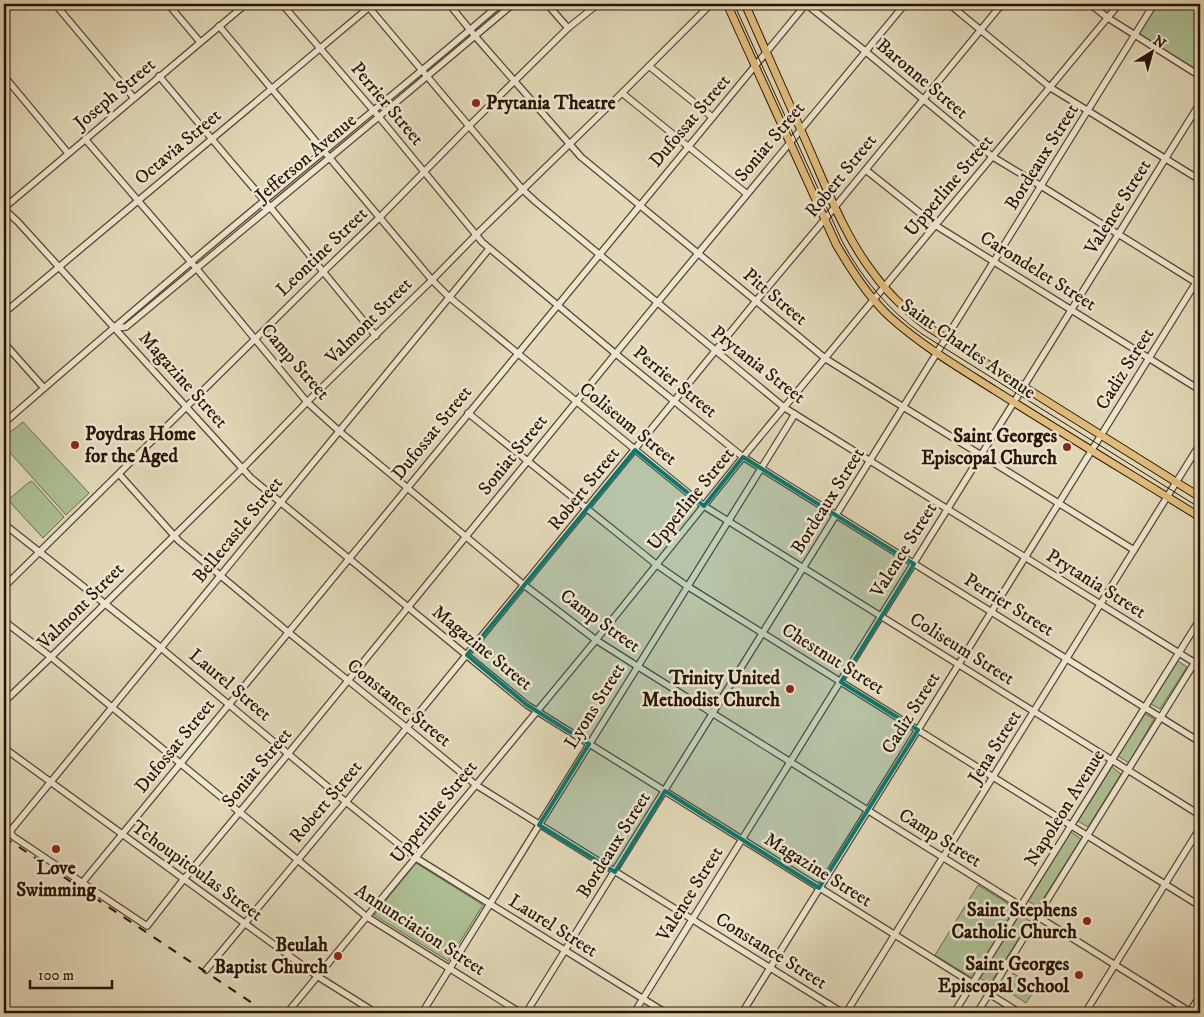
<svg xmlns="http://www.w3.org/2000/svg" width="1204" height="1017" font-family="'IM FELL DW Pica',serif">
  <rect width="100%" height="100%" fill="#e1d7b6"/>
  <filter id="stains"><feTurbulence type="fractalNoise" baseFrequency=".004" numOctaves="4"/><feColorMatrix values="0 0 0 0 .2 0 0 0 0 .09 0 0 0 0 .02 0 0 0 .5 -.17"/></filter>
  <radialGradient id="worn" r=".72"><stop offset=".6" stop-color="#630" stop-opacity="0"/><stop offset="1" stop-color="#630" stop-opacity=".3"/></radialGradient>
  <g fill="#acbf93" stroke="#6a694a">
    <polygon points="1154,4 1200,4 1200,76 1135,35"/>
    <polygon points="23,422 89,493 66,515 4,446 4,437"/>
    <polygon points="32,481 64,517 43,538 8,500 28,483"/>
    <polygon points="1178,661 1187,667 1160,709 1151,704"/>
    <polygon points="1145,714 1154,719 1129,763 1118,756"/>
    <polygon points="1112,767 1121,774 1088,827 1078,821"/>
    <polygon points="1071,832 1081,839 1038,907 1028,901"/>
    <polygon points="416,863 483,905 448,961 374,915"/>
    <polygon points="978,885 1015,908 972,978 935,955"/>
    <polygon points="1020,914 1030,921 990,984 980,978"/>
    <polygon points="1013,973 1036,988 1026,1003 1003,988"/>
  </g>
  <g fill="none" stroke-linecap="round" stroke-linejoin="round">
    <defs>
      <g id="minor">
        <polyline points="55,4 134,98"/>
        <polyline points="168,4 200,42"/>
        <polyline points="282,4 379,117 482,242 616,354 743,457 1200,742"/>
        <polyline points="366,4 523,190 536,202 785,408 1200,666"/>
        <polyline points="449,4 475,36 581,157 756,301 826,359 1134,550"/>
        <polyline points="547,4 568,28"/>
        <polyline points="806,4 865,51 993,157 1041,186 1200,285"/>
        <polyline points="949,4 1051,88 1200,180"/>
        <polyline points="1090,4 1108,18 1200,76"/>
        <polyline points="4,9 9,4"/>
        <polyline points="219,26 432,280 449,297 704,506 1200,815"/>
        <polyline points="649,66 712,117"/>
        <polyline points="4,76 68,153"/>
        <polyline points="159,76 232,163 270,207 376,336"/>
        <polyline points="622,93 747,194"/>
        <polyline points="85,139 197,269 307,402 339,431 524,585 596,640 637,666 1192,1013"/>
        <polyline points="866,170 935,225 1200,390"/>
        <polyline points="4,208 246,4"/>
        <polyline points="4,209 18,222 251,478 527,705 1020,1013"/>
        <path d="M489 249 12 829C10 833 11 834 14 837L147 926 184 879 288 754 657 303 905 4"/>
        <polyline points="4,313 373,4"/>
        <polyline points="115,328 126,327 393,105 513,4"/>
        <polyline points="4,343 44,388"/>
        <polyline points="468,413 657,565 687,586 1200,906"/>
        <path d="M4 423C90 348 177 273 265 200 344 134 423 71 500 4"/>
        <polyline points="119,474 179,541 288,632 407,728 476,785 843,1013"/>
        <polyline points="4,524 161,648 346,802 416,858 666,1013"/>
        <polyline points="4,587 324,271 379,218 469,126 568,28 598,4"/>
        <polyline points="4,621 51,657 367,917 521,1013"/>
        <polyline points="4,702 51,657 242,469 307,402 432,280 476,235 622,93 711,4"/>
        <polyline points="4,748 317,976 376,1013"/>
        <polyline points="82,883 806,4"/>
        <polyline points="206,970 346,802 756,301 825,219 1002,4"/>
        <polyline points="287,1013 596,640 743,457 1119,4"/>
        <polyline points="422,1013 795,414"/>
        <polyline points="526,1013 1154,4"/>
        <polyline points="634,1013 1200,103"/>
        <polyline points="742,1013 1200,276"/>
        <polyline points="846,1013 1200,444"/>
        <polyline points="954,1013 1200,619"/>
        <polyline points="977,1013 1200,654"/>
        <polyline points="1085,1013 1200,828"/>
        <polyline points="1189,1013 1200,996"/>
      </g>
      <g id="major">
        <path d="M727 4 836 244C851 270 868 297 890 317 922 346 960 368 996 391 1064 434 1132 475 1200 517"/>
        <path d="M745 4C766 51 787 99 808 146 827 189 845 237 874 274 889 295 908 312 928 327L1200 497"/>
      </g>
    </defs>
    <use href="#minor" stroke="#56442e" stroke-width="8"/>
    <use href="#major" stroke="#281301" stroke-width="9"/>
    <use href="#minor" stroke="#ece5d0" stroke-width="5.5"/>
    <use href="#major" stroke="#e0bc7b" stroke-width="7"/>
    <path stroke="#281301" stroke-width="1" d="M734 4 842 241C861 277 888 310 922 334L1200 508"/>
    <polyline stroke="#281301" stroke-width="2" stroke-dasharray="9 9" stroke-linecap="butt" points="4,837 267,1013"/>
  </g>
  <path fill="#0f766e" fill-opacity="0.2" stroke="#0f766e" stroke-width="4" stroke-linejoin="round" d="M635 450 704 506 743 457 914 564 841 682 918 730 819 888 665 791 615 872 539 825 589 744 527 705 467 655Z"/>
  <g fill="#8f2418" stroke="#ece5d0" stroke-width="2">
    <circle cx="476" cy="103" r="5"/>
    <circle cx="75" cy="445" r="5"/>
    <circle cx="1067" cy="447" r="5"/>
    <circle cx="790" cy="689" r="5"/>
    <circle cx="56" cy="849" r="5"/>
    <circle cx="1087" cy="921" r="5"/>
    <circle cx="338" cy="956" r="5"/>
    <circle cx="1079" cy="975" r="5"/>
  </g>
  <g text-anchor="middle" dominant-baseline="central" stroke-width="5" stroke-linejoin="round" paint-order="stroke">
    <g font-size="19" fill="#281301" stroke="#ece5d0">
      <text transform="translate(922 79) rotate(40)">Baronne Street</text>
      <text transform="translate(115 94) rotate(-40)">Joseph Street</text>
      <text transform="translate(387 104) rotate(50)">Perrier Street</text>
      <text transform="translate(690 121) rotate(-50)">Dufossat Street</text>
      <text transform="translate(770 142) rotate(-50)">Soniat Street</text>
      <text transform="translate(178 147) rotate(-40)">Octavia Street</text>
      <text transform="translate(1042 157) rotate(-58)">Bordeaux Street</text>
      <text transform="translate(306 158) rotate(-40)">Jefferson Avenue</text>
      <text transform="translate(841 176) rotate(-51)">Robert Street</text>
      <text transform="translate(949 186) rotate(-50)">Upperline Street</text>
      <text transform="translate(1118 207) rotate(-58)">Valence Street</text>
      <text transform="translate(322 252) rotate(-44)">Leontine Street</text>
      <text transform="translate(1038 271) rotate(32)">Carondelet Street</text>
      <text transform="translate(775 297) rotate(40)">Pitt Street</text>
      <text transform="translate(369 321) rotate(-45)">Valmont Street</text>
      <text transform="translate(968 349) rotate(35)">Saint Charles Avenue</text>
      <text transform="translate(295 362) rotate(49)">Camp Street</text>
      <text transform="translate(758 365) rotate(38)">Prytania Street</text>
      <text transform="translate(1125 369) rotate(-58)">Cadiz Street</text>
      <text transform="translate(183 380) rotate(48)">Magazine Street</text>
      <text transform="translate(675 382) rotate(39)">Perrier Street</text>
      <text transform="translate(628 424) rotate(39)">Coliseum Street</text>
      <text transform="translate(432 433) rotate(-51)">Dufossat Street</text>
      <text transform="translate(513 455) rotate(-51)">Soniat Street</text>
      <text transform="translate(584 489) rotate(-51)">Robert Street</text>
      <text transform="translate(691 499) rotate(-51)">Upperline Street</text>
      <text transform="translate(828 501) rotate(-58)">Bordeaux Street</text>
      <text transform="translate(238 530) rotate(-51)">Bellecastle Street</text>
      <text transform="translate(904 550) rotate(-58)">Valence Street</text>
      <text transform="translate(1096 584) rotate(32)">Prytania Street</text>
      <text transform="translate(1009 605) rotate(32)">Perrier Street</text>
      <text transform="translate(81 606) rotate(-45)">Valmont Street</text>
      <text transform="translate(600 621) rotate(36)">Camp Street</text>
      <text transform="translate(482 648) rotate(39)">Magazine Street</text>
      <text transform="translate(962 649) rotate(32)">Coliseum Street</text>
      <text transform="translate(833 659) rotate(32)">Chestnut Street</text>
      <text transform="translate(230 685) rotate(40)">Laurel Street</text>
      <text transform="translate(399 703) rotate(39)">Constance Street</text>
      <text transform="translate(595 706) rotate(-58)">Lyons Street</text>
      <text transform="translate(911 713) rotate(-58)">Cadiz Street</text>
      <text transform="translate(175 746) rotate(-51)">Dufossat Street</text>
      <text transform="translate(995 747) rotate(-58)">Jena Street</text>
      <text transform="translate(257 768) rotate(-50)">Soniat Street</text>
      <text transform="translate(326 802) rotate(-50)">Robert Street</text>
      <text transform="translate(1065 808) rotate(-58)">Napoleon Avenue</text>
      <text transform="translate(434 812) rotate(-51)">Upperline Street</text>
      <text transform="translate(940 838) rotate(32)">Camp Street</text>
      <text transform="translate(614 845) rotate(-58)">Bordeaux Street</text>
      <text transform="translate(818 870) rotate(32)">Magazine Street</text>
      <text transform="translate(197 871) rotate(36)">Tchoupitoulas Street</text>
      <text transform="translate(690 894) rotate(-58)">Valence Street</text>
      <text transform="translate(553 926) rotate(32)">Laurel Street</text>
      <text transform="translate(420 930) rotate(33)">Annunciation Street</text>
      <text transform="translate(771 951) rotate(32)">Constance Street</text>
    </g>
    <g font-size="19" font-weight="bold" fill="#281301" stroke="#ece5d0" text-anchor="end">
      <text x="486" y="103" text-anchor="start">Prytania Theatre</text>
      <text x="85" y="434" text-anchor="start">Poydras Home<tspan x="85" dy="22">for the Aged</tspan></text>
      <text x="1057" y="436">Saint Georges<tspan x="1057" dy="22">Episcopal Church</tspan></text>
      <text x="780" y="678">Trinity United<tspan x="780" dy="22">Methodist Church</tspan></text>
      <text x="56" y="868" text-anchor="middle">Love<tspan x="56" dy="22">Swimming</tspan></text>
      <text x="1077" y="910">Saint Stephens<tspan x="1077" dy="22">Catholic Church</tspan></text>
      <text x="328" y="945">Beulah<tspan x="328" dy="22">Baptist Church</tspan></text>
      <text x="1069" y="964">Saint Georges<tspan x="1069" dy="22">Episcopal School</tspan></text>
    </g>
  </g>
  <rect width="1204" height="1017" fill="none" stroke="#e1d7b6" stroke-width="20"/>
  <rect x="5" y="5" width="1194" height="1007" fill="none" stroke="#281301" stroke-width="2.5"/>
  <rect x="10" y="10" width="1184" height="997" fill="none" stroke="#281301"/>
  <g transform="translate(1152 52) rotate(37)" stroke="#ece5d0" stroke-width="4" paint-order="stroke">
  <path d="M0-4L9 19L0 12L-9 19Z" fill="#281301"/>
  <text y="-8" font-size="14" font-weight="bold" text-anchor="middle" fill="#281301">N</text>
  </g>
  <path d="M30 980v8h82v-8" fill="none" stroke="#281301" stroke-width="2.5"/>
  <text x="38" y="980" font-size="15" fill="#281301" stroke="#ece5d0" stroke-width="4" paint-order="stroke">100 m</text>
  <rect width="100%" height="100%" filter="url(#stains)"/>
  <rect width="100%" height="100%" fill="url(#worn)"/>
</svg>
